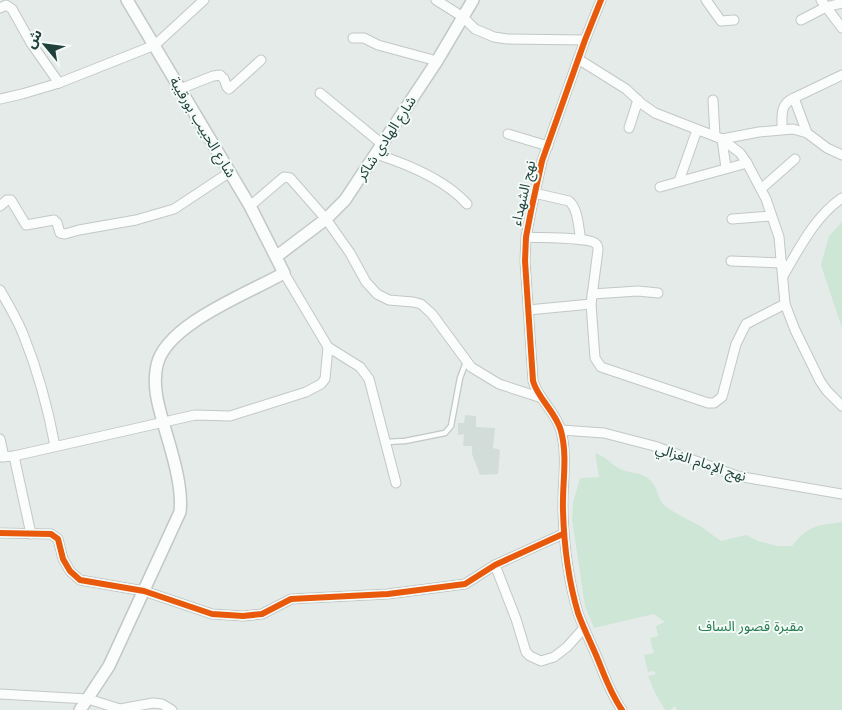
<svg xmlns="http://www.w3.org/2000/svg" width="842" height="710" font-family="Arial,'Noto Sans Arabic',sans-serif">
  <rect width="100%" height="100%" fill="#e5ebe9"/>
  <polygon fill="#d2ddd9" points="465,415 476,416 476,427 495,428 493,448 500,450 498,474 480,475 472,454 472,446 463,446 464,434 458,435 458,423 464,423"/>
  <g fill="#cde6d6">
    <polygon points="842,222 842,328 821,265 829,236"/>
    <path d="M595 453C606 457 609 462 618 468 629 474 640 471 650 480 658 487 658 501 665 506 677 515 690 520 702 527 709 532 715 537 721 541L746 535 758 541 777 546H792C810 524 816 526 842 522V710H677L675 706 670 710H665L655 693 648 676 656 674 654 671 648 672 644 655 654 653 650 638 658 636 656 626 665 622 654 614 594 628 585 606 572 519 573 503 580 478 599 477Z"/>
  </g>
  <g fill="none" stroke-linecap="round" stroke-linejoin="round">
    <defs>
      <polyline id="service" points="386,442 405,441 445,433 451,426 460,378 466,362"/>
      <g id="minor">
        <polyline points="436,0 463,17 475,29 494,37 507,39 585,40"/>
        <path d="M601 0 585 40 542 161 532 206 526 237 525 261 533 381C538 399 556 412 561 431 568 457 562 484 563 511 564 545 568 579 578 613 583 627 590 641 596 655 604 674 610 693 622 710"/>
        <polyline points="706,0 721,21 734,20"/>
        <polyline points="821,0 842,28"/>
        <polyline points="0,8 6,5 12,9 31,43 59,83"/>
        <polyline points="801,20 826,7 842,3"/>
        <polyline points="353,38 364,38 378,45 437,61"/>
        <polyline points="578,59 626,89 642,104 655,113 722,139 740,153 747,163 766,199 779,237 785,304 795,330 820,381 827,391 842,406"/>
        <polyline points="180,89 213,76 220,75 224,79 227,87 229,89 261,60"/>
        <polyline points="320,93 382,144"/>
        <polyline points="0,99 22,94 59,83 155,45 204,0"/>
        <polyline points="713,100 715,136"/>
        <polyline points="629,128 638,100"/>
        <path d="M782 128C782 115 780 104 794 98"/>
        <polyline points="807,133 794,98 842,75"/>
        <polyline points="508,134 548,146"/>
        <path d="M376 154C407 164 445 179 467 204"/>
        <polyline points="726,168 722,139 759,132 793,129 807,133 827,148 842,155"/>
        <polyline points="679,181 697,130"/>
        <polyline points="660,187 747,163"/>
        <polyline points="761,189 795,159"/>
        <path d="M534 193 569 201C579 210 578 228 581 240"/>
        <polyline points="0,206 7,200 11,200 26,225 54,220 57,223 60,233 65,234 79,230 136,220 174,209 230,172"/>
        <polyline points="250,206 284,177 290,178 326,219 350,253 366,282 377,294 389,300 413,302 421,304 432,314 471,367 499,384 542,398"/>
        <polyline points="732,219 771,216"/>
        <path d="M526 237C539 238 586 237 595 243 598 245 598 247 598 250L591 304 528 310"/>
        <polyline points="731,261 782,263"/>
        <polyline points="284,273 328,347 360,367 369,379 396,483"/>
        <path d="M783 276C799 249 815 216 842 198"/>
        <path d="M0 290C8 304 17 319 23 334 38 371 48 408 55 446"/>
        <polyline points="592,294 638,291 658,293"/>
        <polyline points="591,304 595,358 601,367 708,403 714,403 722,397 736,344 746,324 785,304"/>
        <polyline points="561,430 604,433 654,446 737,476 842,494"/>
        <polyline points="0,439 4,457"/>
        <polyline points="14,456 31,534"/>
        <polyline points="0,457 14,456 195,415 230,416 306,392 321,384 325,379 328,347"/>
        <polyline points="0,533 51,534 58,539 63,559 70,571 80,580 144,591 212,614 243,616 262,614 291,599 388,594 465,584 495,565 563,534"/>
        <polyline points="495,565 516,619 526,652 530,656 541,661 554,657 567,647 584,628"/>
        <polyline points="0,694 88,699 120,709 153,703 162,704 172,710"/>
      </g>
      <g id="tertiary">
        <polyline points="277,256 326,219 345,200 437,61 473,0"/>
        <path d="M80 710 109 666 180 512C183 487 172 453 165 429 159 408 152 387 157 365 166 324 249 293 284 273L250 206 127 0"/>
      </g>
    </defs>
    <use href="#service" stroke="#c2c8c6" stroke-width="7"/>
    <use href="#minor" stroke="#c2c8c6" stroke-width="11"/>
    <use href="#tertiary" stroke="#c2c8c6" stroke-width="14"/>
    <use href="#service" stroke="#fbfcfc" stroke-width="4.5"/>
    <use href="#minor" stroke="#fbfcfc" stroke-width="9"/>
    <use href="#tertiary" stroke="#fbfcfc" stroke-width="11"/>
    <defs>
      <g id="cycleway">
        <path d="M601 0 585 40 542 161 532 206 526 237 525 261 533 381C538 399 556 412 561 431 568 457 562 484 563 511 564 545 568 579 578 613 583 627 590 641 596 655 604 674 610 693 622 710"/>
        <polyline points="0,533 51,534 58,539 63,559 70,571 80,580 144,591 212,614 243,616 262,614 291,599 388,594 465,584 495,565 563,534"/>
      </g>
    </defs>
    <use href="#cycleway" stroke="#f3faf7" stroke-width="9"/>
    <use href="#cycleway" stroke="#e8590c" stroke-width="6"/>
  </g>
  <g text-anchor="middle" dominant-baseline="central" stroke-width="4" stroke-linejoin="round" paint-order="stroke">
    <g font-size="14" fill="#20413b" stroke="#f3faf7">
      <text transform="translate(203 127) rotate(59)">شارع الحبيب بورقيبة</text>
      <text transform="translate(386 138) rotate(-57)">شارع الهادي شاكر</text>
      <text transform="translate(523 193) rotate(-77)">نهج الشهداء</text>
      <text transform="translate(701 462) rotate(18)">نهج الإمام الغزالي</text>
    </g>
    <g font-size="14" fill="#267c4f" stroke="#f3faf7">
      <text x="751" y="626">مقبرة قصور الساف</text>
    </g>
  </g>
  <g transform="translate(45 45) rotate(299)" stroke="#f3faf7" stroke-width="4" paint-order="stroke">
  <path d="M0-4L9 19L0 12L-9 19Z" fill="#20413b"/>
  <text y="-8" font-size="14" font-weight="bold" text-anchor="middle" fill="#20413b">ش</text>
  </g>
</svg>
